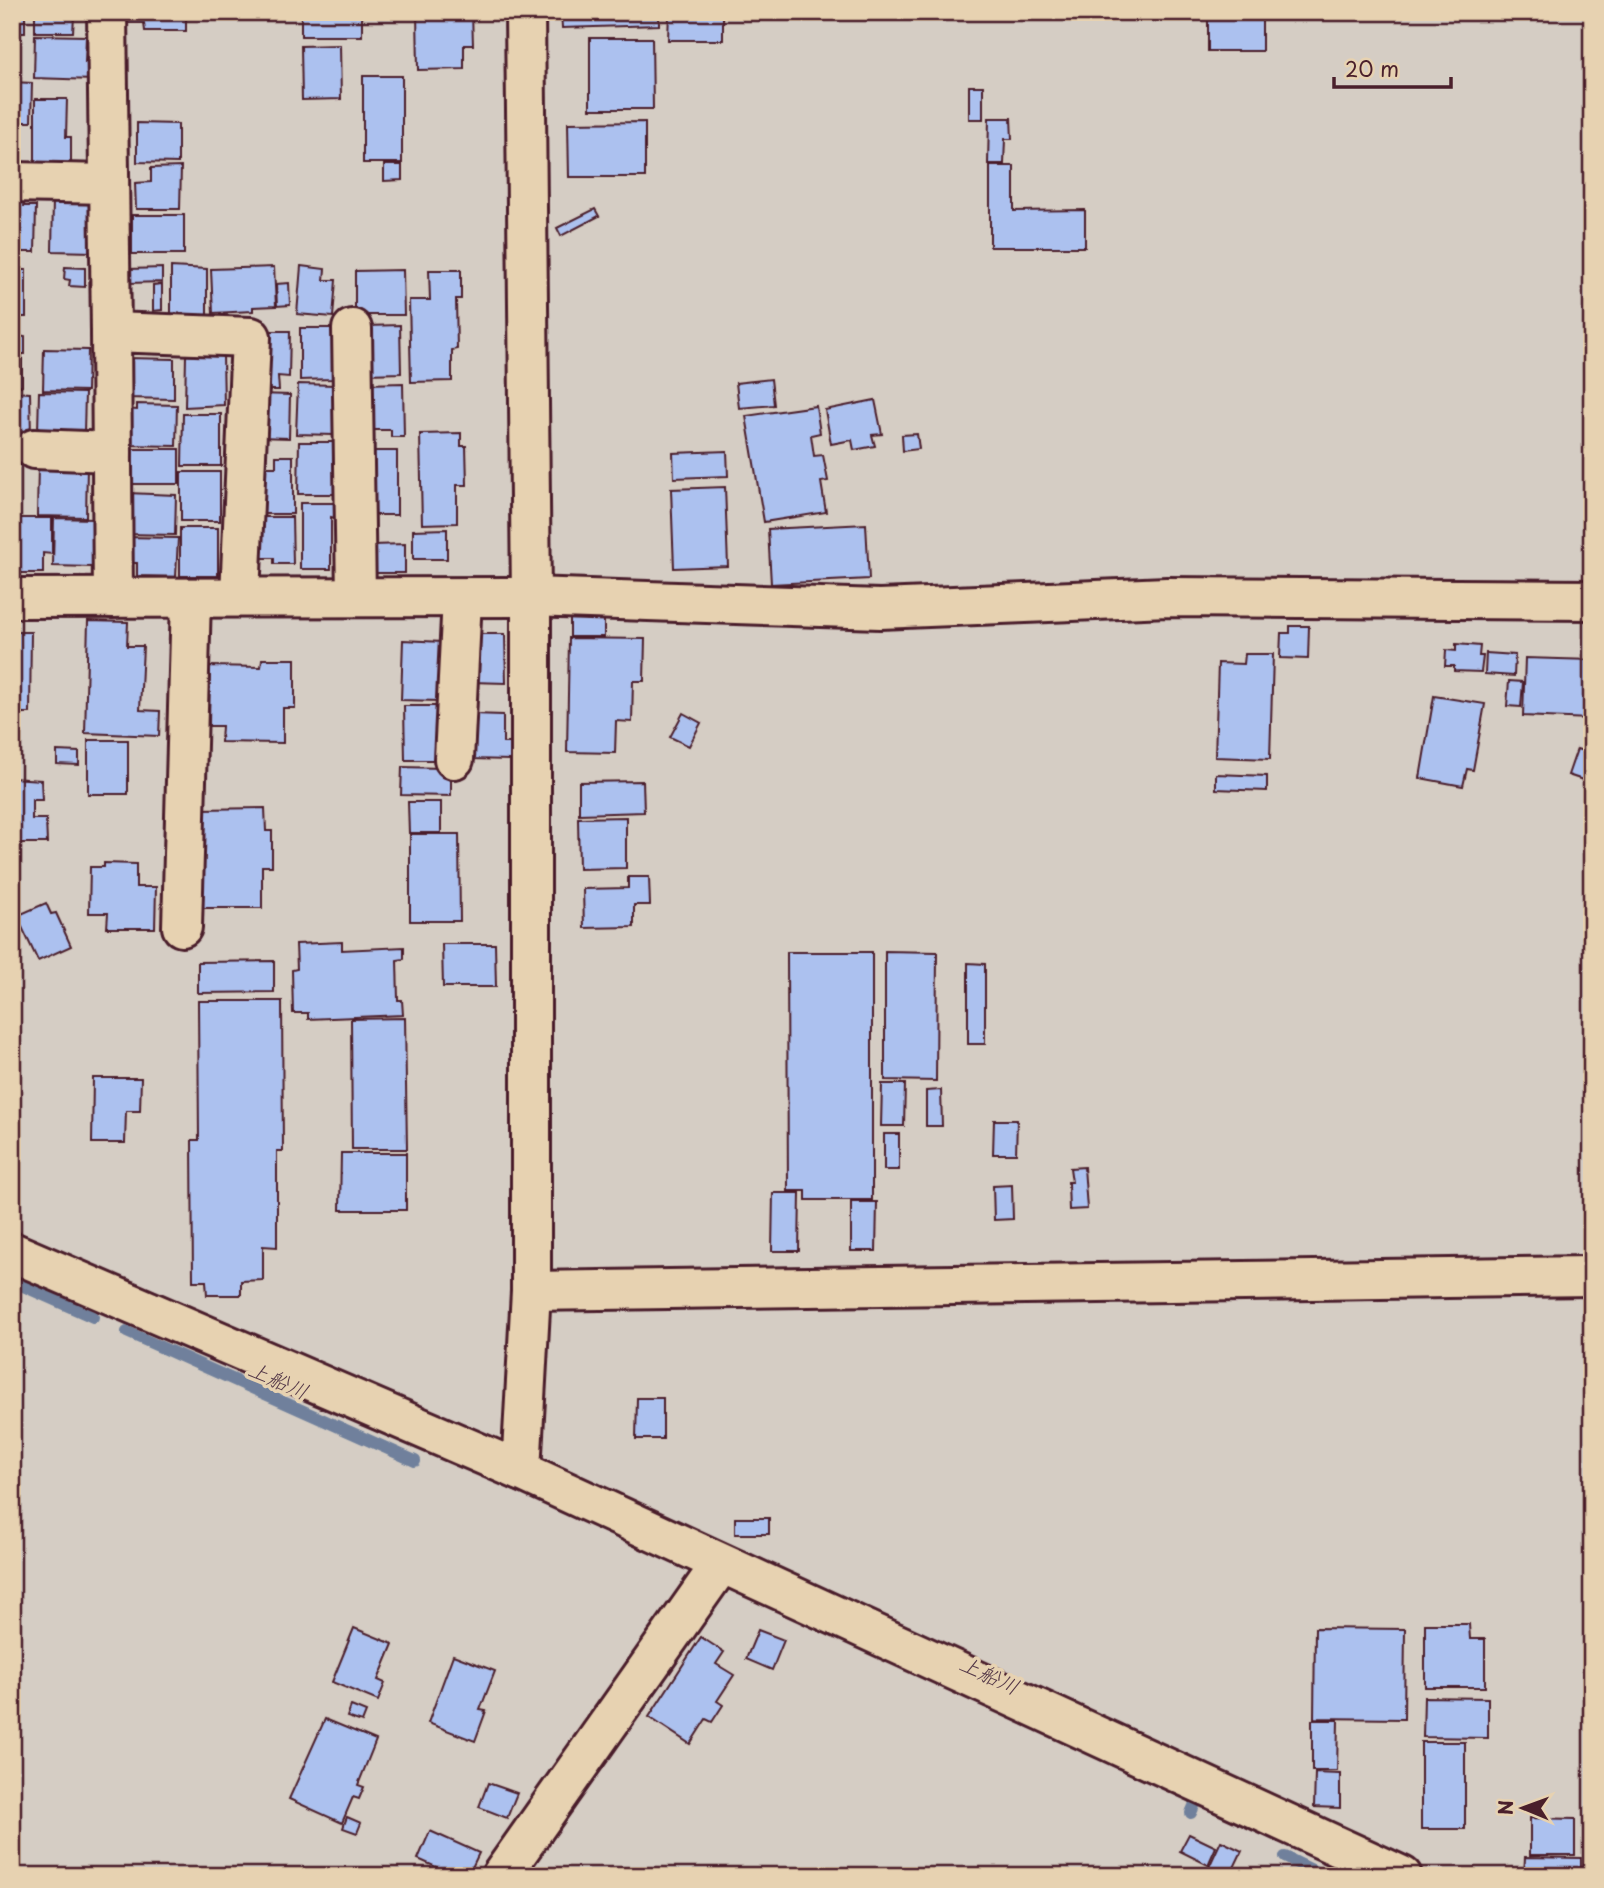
<svg xmlns="http://www.w3.org/2000/svg" width="1604" height="1888" font-family="'Playpen Sans','Klee One',sans-serif">
  <rect width="100%" height="100%" fill="#d5cdc4"/>
  <filter id="ink" filterUnits="userSpaceOnUse"><feTurbulence type="fractalNoise" baseFrequency=".0143" numOctaves="2"/><feDisplacementMap in="SourceGraphic" scale="14" xChannelSelector="R" yChannelSelector="G"/><feConvolveMatrix kernelMatrix="1 2 1 2 8 2 1 2 1" color-interpolation-filters="sRGB"/></filter>
  <g filter="url(#ink)">
    <g fill="none" stroke-linecap="round" stroke-linejoin="round">
      <g stroke="#6f809c" stroke-width="12">
        <polyline points="12,1281 93,1317"/>
        <polyline points="127,1332 415,1461"/>
        <polyline points="1191,1813 1200,1792 1195,1790"/>
        <polyline points="1285,1857 1324,1876"/>
      </g>
    </g>
    <g fill="#acc1ef" stroke="#4a1f2b" stroke-width="2">
      <rect x="12" y="12" width="13" height="21"/>
      <polygon points="35,12 92,12 92,18 74,17 73,32 35,32"/>
      <polygon points="125,12 186,12 186,31 145,31 144,23 125,23"/>
      <rect x="301" y="12" width="61" height="24"/>
      <polygon points="417,12 472,12 473,45 464,45 464,69 418,70"/>
      <polygon points="561,12 659,12 659,25 562,28"/>
      <polygon points="669,12 723,12 723,40 668,40"/>
      <rect x="1208" y="12" width="54" height="39"/>
      <polygon points="35,35 86,36 85,62 94,63 94,80 34,78"/>
      <polygon points="590,38 652,38 653,109 590,109"/>
      <polygon points="340,45 341,99 302,100 301,46"/>
      <rect x="363" y="76" width="39" height="87"/>
      <polygon points="12,82 32,83 31,122 12,122"/>
      <rect x="969" y="86" width="14" height="33"/>
      <polygon points="35,99 67,99 66,137 71,137 71,165 35,165"/>
      <polygon points="989,118 1011,118 1012,139 1005,139 1004,164 988,164"/>
      <polygon points="645,122 645,177 569,177 568,123"/>
      <polygon points="137,123 178,124 178,163 137,162"/>
      <polygon points="12,127 18,127 17,159 12,159"/>
      <polygon points="384,165 402,165 402,180 384,181"/>
      <polygon points="990,166 1014,166 1014,211 1085,210 1085,247 990,247"/>
      <polygon points="181,167 180,209 136,209 135,183 151,182 151,168"/>
      <polygon points="12,199 25,199 24,206 36,206 35,252 12,252"/>
      <polygon points="53,200 95,202 93,252 52,251"/>
      <polygon points="595,209 599,216 561,236 557,228"/>
      <rect x="132" y="215" width="52" height="39"/>
      <polygon points="301,266 325,269 324,280 336,280 333,317 297,314"/>
      <polygon points="65,267 85,268 85,287 69,286 70,280 64,279"/>
      <polygon points="171,267 207,269 207,317 171,316"/>
      <polygon points="274,267 276,306 253,307 253,311 213,313 211,269"/>
      <polygon points="162,268 162,282 129,283 129,269"/>
      <rect x="12" y="270" width="14" height="47"/>
      <polygon points="403,270 404,315 355,315 355,271"/>
      <polygon points="429,270 461,270 461,299 456,299 457,349 452,350 452,381 411,382 409,300 430,300"/>
      <polygon points="289,283 290,305 277,306 276,284"/>
      <polygon points="162,284 162,310 153,311 153,285"/>
      <polygon points="400,325 401,373 367,374 366,326"/>
      <polygon points="300,328 335,328 332,379 300,380"/>
      <polygon points="257,331 290,331 289,377 278,376 279,390 257,390"/>
      <polygon points="12,335 25,337 25,354 22,354 22,386 12,386"/>
      <polygon points="44,349 88,350 87,391 43,390"/>
      <polygon points="186,355 223,356 224,405 185,407"/>
      <polygon points="127,358 174,359 174,399 126,398"/>
      <polygon points="771,379 774,405 739,408 736,383"/>
      <polygon points="403,383 404,437 391,437 391,430 366,430 366,384"/>
      <polygon points="298,384 336,385 334,435 296,434"/>
      <polygon points="12,392 30,393 31,436 12,435"/>
      <polygon points="39,392 85,393 84,432 38,431"/>
      <polygon points="259,394 290,395 289,438 258,437"/>
      <polygon points="875,400 882,434 872,435 875,446 854,450 852,440 831,444 825,410"/>
      <polygon points="137,404 177,405 176,446 124,445 124,409 137,410"/>
      <polygon points="816,406 820,433 811,435 814,456 823,455 828,481 821,482 826,512 764,522 746,416"/>
      <polygon points="183,414 221,414 221,466 182,466"/>
      <polygon points="461,433 461,446 466,446 467,485 457,485 457,523 422,524 420,434"/>
      <polygon points="917,434 919,449 903,451 902,435"/>
      <polygon points="299,442 335,442 335,494 298,494"/>
      <rect x="130" y="449" width="49" height="35"/>
      <polygon points="363,451 397,451 397,515 364,515"/>
      <polygon points="727,451 728,476 674,478 673,453"/>
      <polygon points="276,456 293,456 293,514 261,514 261,467 276,467"/>
      <polygon points="12,461 13,469 18,469 18,503 15,503 14,511 12,511"/>
      <polygon points="38,464 87,466 86,517 37,516"/>
      <rect x="181" y="472" width="39" height="49"/>
      <polygon points="725,487 728,566 674,568 671,489"/>
      <polygon points="127,493 176,495 175,535 125,534"/>
      <polygon points="300,503 336,503 335,518 331,517 331,569 300,569"/>
      <polygon points="259,517 292,517 293,564 274,564 274,558 260,558"/>
      <polygon points="15,518 52,518 52,554 43,553 43,573 15,573"/>
      <polygon points="54,518 93,519 92,567 53,566"/>
      <polygon points="866,524 869,579 771,584 768,529"/>
      <rect x="180" y="528" width="38" height="48"/>
      <polygon points="447,529 447,559 413,559 413,530"/>
      <polygon points="123,537 178,538 176,577 137,576 137,563 122,563"/>
      <polygon points="405,544 405,573 372,573 372,545"/>
      <polygon points="570,616 604,617 604,637 570,637"/>
      <polygon points="88,621 128,622 127,646 143,646 140,710 160,711 159,736 85,733"/>
      <polygon points="1290,626 1309,626 1308,659 1280,658 1281,633 1290,633"/>
      <polygon points="12,632 31,632 30,713 12,713"/>
      <polygon points="471,634 505,634 506,683 471,682"/>
      <polygon points="569,638 645,639 644,681 633,681 632,722 616,721 615,753 567,752"/>
      <polygon points="403,640 442,642 440,701 401,700"/>
      <polygon points="1456,644 1480,646 1479,656 1483,656 1481,672 1454,671 1454,666 1445,666 1446,650 1456,651"/>
      <polygon points="1486,653 1515,655 1514,676 1485,674"/>
      <polygon points="1245,654 1273,654 1270,759 1215,757 1218,663 1244,664"/>
      <polygon points="1525,658 1592,660 1589,719 1523,716"/>
      <polygon points="262,659 295,659 295,708 283,708 283,743 221,742 222,726 209,726 210,666 261,667"/>
      <polygon points="1509,681 1523,682 1521,707 1507,706"/>
      <polygon points="1434,696 1485,704 1473,770 1467,769 1463,786 1420,778"/>
      <polygon points="404,706 443,706 444,760 405,760"/>
      <polygon points="683,713 701,723 689,746 670,737"/>
      <polygon points="472,714 503,715 503,743 510,743 510,760 472,759"/>
      <rect x="88" y="740" width="40" height="54"/>
      <polygon points="1577,749 1592,754 1592,783 1568,775"/>
      <polygon points="57,751 79,752 79,765 57,764"/>
      <polygon points="402,767 442,768 442,777 451,778 451,796 401,795"/>
      <polygon points="1216,774 1267,776 1267,791 1216,789"/>
      <polygon points="12,778 41,780 42,800 32,800 32,819 46,819 47,843 12,843"/>
      <polygon points="643,781 644,812 579,814 579,782"/>
      <polygon points="408,802 441,802 441,833 409,833"/>
      <polygon points="265,808 266,831 272,831 272,866 262,866 262,908 200,908 199,809"/>
      <polygon points="626,817 626,868 579,869 578,818"/>
      <polygon points="410,834 459,834 460,921 410,921"/>
      <polygon points="104,863 136,864 136,887 156,887 155,928 107,928 108,913 89,913 90,867 104,867"/>
      <polygon points="628,877 649,877 650,905 634,905 634,927 584,928 583,889 628,888"/>
      <polygon points="46,903 51,914 56,913 71,946 38,961 22,927 17,929 12,918"/>
      <polygon points="342,942 342,950 404,947 404,959 397,960 398,1000 402,1000 403,1015 308,1019 308,1013 293,1013 292,970 297,969 296,944"/>
      <polygon points="442,944 495,944 496,987 443,987"/>
      <polygon points="885,951 937,952 936,1081 885,1080"/>
      <polygon points="787,952 872,952 872,1200 806,1200 806,1191 788,1191"/>
      <polygon points="274,961 274,992 198,993 198,962"/>
      <polygon points="968,963 985,964 985,1044 968,1044"/>
      <polygon points="198,1001 282,1001 283,1151 277,1151 277,1247 263,1246 263,1280 241,1281 241,1295 207,1295 206,1281 193,1281 192,1140 199,1140"/>
      <polygon points="405,1018 407,1149 352,1149 351,1019"/>
      <polygon points="93,1078 141,1078 140,1111 126,1111 125,1143 92,1143"/>
      <polygon points="882,1084 905,1084 904,1126 881,1126"/>
      <polygon points="941,1090 942,1126 926,1126 926,1091"/>
      <polygon points="994,1120 1017,1120 1016,1154 993,1154"/>
      <rect x="884" y="1134" width="15" height="36"/>
      <polygon points="341,1153 406,1153 406,1210 340,1210"/>
      <polygon points="1084,1167 1087,1209 1069,1210 1068,1182 1072,1182 1070,1168"/>
      <polygon points="1012,1185 1013,1219 994,1220 993,1186"/>
      <polygon points="773,1193 800,1193 799,1251 772,1251"/>
      <polygon points="851,1202 877,1202 876,1251 851,1251"/>
      <polygon points="637,1398 663,1398 663,1439 636,1439"/>
      <rect x="735" y="1518" width="34" height="16"/>
      <polygon points="1425,1624 1469,1624 1470,1639 1485,1639 1485,1687 1425,1687"/>
      <polygon points="354,1628 393,1644 378,1680 385,1683 378,1701 332,1682"/>
      <polygon points="1315,1628 1405,1629 1404,1719 1314,1718"/>
      <polygon points="758,1630 784,1640 772,1670 746,1659"/>
      <polygon points="701,1637 724,1652 716,1664 734,1675 717,1701 723,1705 712,1722 706,1719 690,1744 649,1717"/>
      <polygon points="453,1655 495,1671 480,1710 486,1711 475,1741 428,1723"/>
      <polygon points="1424,1697 1488,1698 1488,1738 1423,1737"/>
      <polygon points="351,1706 366,1712 362,1722 347,1717"/>
      <polygon points="325,1719 376,1740 358,1785 364,1787 359,1799 353,1797 342,1823 289,1799"/>
      <polygon points="1312,1720 1338,1720 1337,1771 1312,1771"/>
      <rect x="1421" y="1742" width="44" height="87"/>
      <polygon points="1315,1773 1340,1774 1340,1808 1314,1807"/>
      <polygon points="488,1783 517,1793 507,1818 479,1807"/>
      <polygon points="347,1817 361,1823 357,1833 343,1828"/>
      <polygon points="1530,1818 1575,1819 1575,1855 1530,1855"/>
      <polygon points="430,1831 479,1853 468,1876 456,1876 418,1859"/>
      <polygon points="1189,1834 1216,1847 1208,1865 1180,1851"/>
      <polygon points="1221,1841 1242,1851 1230,1876 1209,1867"/>
      <polygon points="1525,1857 1581,1858 1581,1876 1524,1876"/>
      <polygon points="1585,1861 1592,1861 1592,1876 1584,1876"/>
    </g>
    <g fill="none" stroke-linecap="round" stroke-linejoin="round">
      <defs>
        <g id="minor">
          <polyline points="107,12 111,332"/>
          <polyline points="12,182 109,184"/>
          <polyline points="352,329 356,597"/>
          <polyline points="34,449 112,452"/>
          <polyline points="12,598 531,597 880,609 1167,597 1592,600"/>
          <polyline points="113,598 111,332 251,337 240,597"/>
          <polyline points="454,759 462,598"/>
          <polyline points="182,927 191,598"/>
          <polyline points="12,1252 521,1471 1402,1876"/>
          <polyline points="531,1291 1592,1276"/>
          <polyline points="521,1471 531,1291 531,597 525,12"/>
          <polyline points="501,1876 721,1564"/>
        </g>
      </defs>
      <use href="#minor" stroke="#4a1f2b" stroke-width="44"/>
      <use href="#minor" stroke="#e7d2b1" stroke-width="38"/>
    </g>
  </g>
  <g text-anchor="middle" dominant-baseline="central" stroke-width="7" stroke-linejoin="round" paint-order="stroke">
    <g font-size="21" font-style="italic" fill="#533747" stroke="#e7d2b1">
      <text transform="translate(279 1379) rotate(24)">上船川</text>
      <text transform="translate(990 1674) rotate(25)">上船川</text>
    </g>
  </g>
  <rect width="1604" height="1888" fill="none" stroke="#e7d2b1" stroke-width="42"/>
  <rect x="21" y="21" width="1562" height="1846" fill="none" stroke="#4a1f2b" stroke-width="2.5" filter="url(#ink)"/>
  <g transform="translate(1523 1808) rotate(271)" stroke="#e7d2b1" stroke-width="5" paint-order="stroke">
  <path d="M0-5L12 26L0 18L-12 26Z" fill="#4a1f2b"/>
  <text y="-10" font-size="19" font-weight="bold" text-anchor="middle" fill="#4a1f2b">N</text>
  </g>
  <path d="M1334 77v10h117v-10" fill="none" stroke="#4a1f2b" stroke-width="3.5"/>
  <text x="1345" y="77" font-size="21" fill="#4a1f2b" stroke="#e7d2b1" stroke-width="5" paint-order="stroke">20 m</text>
</svg>
